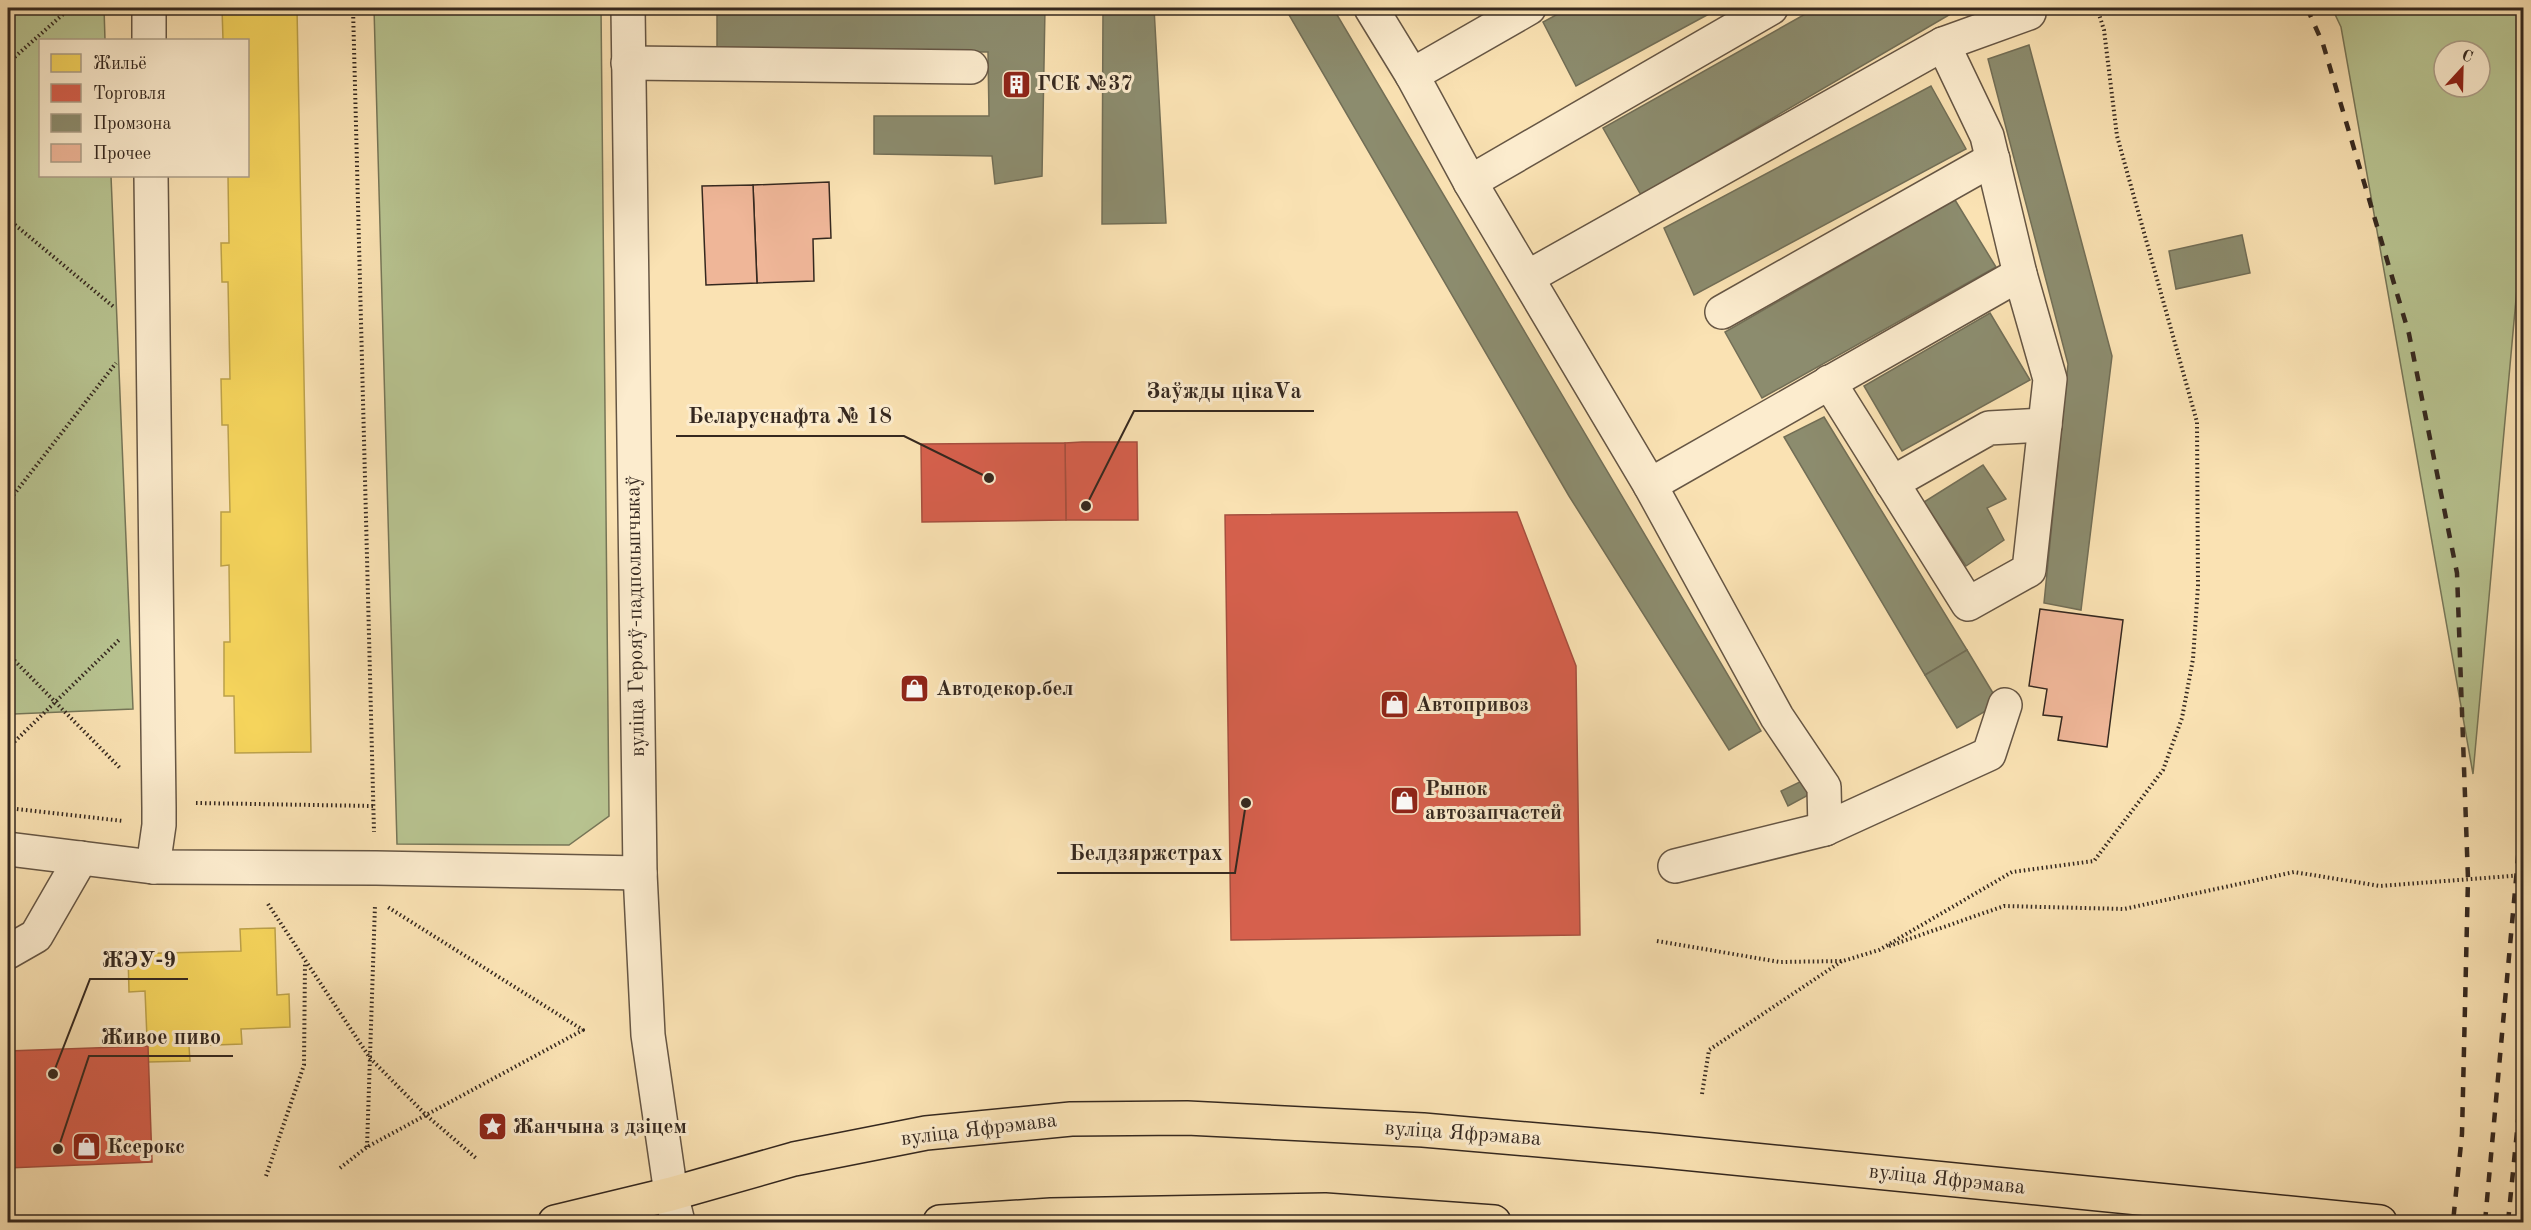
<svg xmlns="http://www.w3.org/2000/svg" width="2531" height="1230" font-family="'Old Standard TT',serif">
  <rect width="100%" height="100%" fill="#fae2b3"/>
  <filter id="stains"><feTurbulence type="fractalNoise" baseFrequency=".00333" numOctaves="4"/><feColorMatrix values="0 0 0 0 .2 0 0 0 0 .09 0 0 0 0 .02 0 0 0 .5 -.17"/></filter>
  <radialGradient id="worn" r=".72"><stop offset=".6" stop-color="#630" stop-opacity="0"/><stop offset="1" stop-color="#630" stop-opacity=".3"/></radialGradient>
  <g fill="#b8c491" stroke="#767658" stroke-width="1.5" fill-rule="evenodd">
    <polygon points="8,8 104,8 105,40 40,40 40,176 111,176 133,709 14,714 8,563"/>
    <polygon points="374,8 601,8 609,816 569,845 397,844"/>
    <path d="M2332 8H2523V222L2473 774 2341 27ZM2444 51H2480V87H2444Z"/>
  </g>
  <g fill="#f6d55c" stroke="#bca14a" stroke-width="1.5">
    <polygon points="222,8 297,8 311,752 235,753 234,696 224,696 224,642 230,642 229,565 221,566 221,512 230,512 228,425 222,425 221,379 230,379 228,282 222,282 221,243 229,243 228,176 248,176 248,40 223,40"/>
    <polygon points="275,928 277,995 289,994 290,1027 241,1029 242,1044 189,1046 190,1061 148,1062 145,991 129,992 128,954 241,951 240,929"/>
  </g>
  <g fill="#d6604d" stroke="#a64f3f" stroke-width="1.5">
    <polygon points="1082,442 1137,442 1138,520 1066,520 1065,443"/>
    <polygon points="1065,443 1066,520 922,522 921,444"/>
    <polygon points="1517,512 1576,666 1580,935 1231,940 1225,515"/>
    <polygon points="148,1046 152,1162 8,1168 8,1051"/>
  </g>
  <g fill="#8c8c6e" stroke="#726e56" stroke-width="1.5">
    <polygon points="717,8 1045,8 1042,176 995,184 992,156 874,154 874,116 989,116 988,52 717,50"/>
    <polygon points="1103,8 1154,8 1166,223 1102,224"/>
    <polygon points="1285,8 1333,8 1761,731 1729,750 1569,496"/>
    <polygon points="1569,8 1720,8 1576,86 1543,22"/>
    <polygon points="1816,8 1961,8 1641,195 1603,128"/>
    <polygon points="2029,45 2112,356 2081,610 2044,603 2068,364 1988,59"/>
    <polygon points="1931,86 1966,149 1694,295 1664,228"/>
    <polygon points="1955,200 1996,267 1762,398 1725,332"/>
    <polygon points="2242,235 2250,273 2176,289 2169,251"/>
    <polygon points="1990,313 2030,380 1902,451 1864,386"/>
    <polygon points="1824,417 1967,650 1925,675 1784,437"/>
    <polygon points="1983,465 2006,499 1987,508 2004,540 1966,566 1924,502"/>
    <polygon points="1967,650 1999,703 1957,728 1925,675"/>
    <polygon points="1808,778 1814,792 1788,806 1781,791"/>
  </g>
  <g fill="#efb698" stroke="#35281f" stroke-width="1.5">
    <polygon points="829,182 831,238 813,239 814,281 757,283 753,185"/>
    <polygon points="753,185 757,283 706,285 702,186"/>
    <polygon points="2040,609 2123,620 2107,747 2058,740 2062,717 2043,715 2047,689 2029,686"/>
  </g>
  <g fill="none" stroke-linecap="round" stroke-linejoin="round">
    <defs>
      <g id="minor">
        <polyline points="149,8 149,40"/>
        <polyline points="628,8 640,873 648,1035 671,1194 678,1222"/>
        <polyline points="1371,8 1412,75 1470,182 1650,485 1777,717 1824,787 1825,829"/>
        <polyline points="628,63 971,67"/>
        <polyline points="1412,75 1529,8"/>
        <polyline points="151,176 159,808 159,825 153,867"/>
        <polyline points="1470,182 1771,8"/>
        <polyline points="1528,277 1943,44 2029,13 2028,8"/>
        <polyline points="1722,312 1993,159"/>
        <polyline points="1829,382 1968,604 2029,570 2050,379 2020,274 1987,136 1943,44"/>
        <polyline points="1892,483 1989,428 2045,425"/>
        <polyline points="1650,485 2020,274"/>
        <polyline points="8,849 153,867 376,868 640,873"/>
        <polyline points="1675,866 1825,829 1989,754 2005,705"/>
        <polyline points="8,952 36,936 81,858"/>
      </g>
      <g id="major">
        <polyline points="555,1222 671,1194 794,1159 926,1133 1071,1119 1187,1118 1423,1130 1653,1150 2380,1222"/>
        <polyline points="940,1222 1051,1215 1325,1210 1494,1222"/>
      </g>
    </defs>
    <use href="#minor" stroke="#665644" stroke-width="36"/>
    <use href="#major" stroke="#35281f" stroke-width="36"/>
    <g stroke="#35281f" stroke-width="4" stroke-dasharray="1.5 3" stroke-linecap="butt">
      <polyline points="353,8 374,832"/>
      <polyline points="8,63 70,8"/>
      <polyline points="8,219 115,308"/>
      <polyline points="8,502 116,363"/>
      <polyline points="8,654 121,769"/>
      <polyline points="8,748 119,640"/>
      <polyline points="196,803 373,806"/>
      <polyline points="8,808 123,821"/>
      <polyline points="268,904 370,1058 426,1115 477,1159"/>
      <polyline points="1657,941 1780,962 1843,961 1879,950 2012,872 2094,861 2163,770 2182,718 2193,659 2198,586 2197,422 2117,136 2104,30 2097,8"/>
      <polyline points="1889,946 2004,906 2124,909 2294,872 2380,886 2524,875"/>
      <polyline points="1702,1094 1709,1050 1842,961"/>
      <polyline points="367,1147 375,905"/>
      <polyline points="340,1168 367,1147 583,1030 386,906"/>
      <polyline points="266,1176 304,1065 305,962"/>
    </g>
    <use href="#minor" stroke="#fcecce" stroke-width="33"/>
    <use href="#major" stroke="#fae2b3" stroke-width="33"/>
    <g stroke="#35281f" stroke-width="4.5" stroke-dasharray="10 10" stroke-linecap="butt">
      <polyline points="2307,8 2323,44 2409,334 2457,573 2468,879 2462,1134 2453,1222"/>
      <polyline points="2485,1222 2524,791"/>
      <polyline points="2508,1222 2524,1061"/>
    </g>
  </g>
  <defs>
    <symbol id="building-square" viewBox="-11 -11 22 22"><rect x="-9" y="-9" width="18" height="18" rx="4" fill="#8f2418" stroke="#fcecce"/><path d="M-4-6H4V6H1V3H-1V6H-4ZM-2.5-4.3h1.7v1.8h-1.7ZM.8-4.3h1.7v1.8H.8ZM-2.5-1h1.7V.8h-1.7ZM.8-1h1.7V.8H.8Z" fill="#fff"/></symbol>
    <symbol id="shop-square" viewBox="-11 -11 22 22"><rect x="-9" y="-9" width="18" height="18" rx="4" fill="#8f2418" stroke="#fcecce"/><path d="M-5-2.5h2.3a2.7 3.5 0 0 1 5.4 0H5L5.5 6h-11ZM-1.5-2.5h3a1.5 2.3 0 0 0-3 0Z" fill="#fff"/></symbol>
    <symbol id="sight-square" viewBox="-11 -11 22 22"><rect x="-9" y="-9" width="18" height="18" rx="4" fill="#8f2418" stroke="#fcecce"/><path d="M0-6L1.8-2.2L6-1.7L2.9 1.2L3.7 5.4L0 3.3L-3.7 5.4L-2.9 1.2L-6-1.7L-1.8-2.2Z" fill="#fff"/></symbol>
  </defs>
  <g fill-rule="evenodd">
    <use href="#building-square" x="1000" y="68" width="33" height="33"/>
    <use href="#shop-square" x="898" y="672" width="33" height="33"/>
    <use href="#shop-square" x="1378" y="688" width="33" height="33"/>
    <use href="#shop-square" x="1388" y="784" width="33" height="33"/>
    <use href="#sight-square" x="476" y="1110" width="33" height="33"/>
    <use href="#shop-square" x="70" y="1130" width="33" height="33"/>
  </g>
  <g text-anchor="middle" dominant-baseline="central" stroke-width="6" stroke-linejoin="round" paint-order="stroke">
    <g font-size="21" font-weight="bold" fill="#35281f" stroke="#fcecce" text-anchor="start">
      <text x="1037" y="84">ГСК №37</text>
      <text x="936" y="689">Автодекор.бел</text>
      <text x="1416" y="705">Автопривоз</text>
      <text x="1425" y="789">Рынок<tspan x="1425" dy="24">автозапчастей</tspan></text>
      <text x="513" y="1127">Жанчына з дзіцем</text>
      <text x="107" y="1147">Ксерокс</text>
    </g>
    <g font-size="21" fill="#35281f" stroke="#fcecce">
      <text transform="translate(636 616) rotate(-91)">вуліца Герояў-падпольшчыкаў</text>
      <text transform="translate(979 1130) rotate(-7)">вуліца Яфрэмава</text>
      <text transform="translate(1463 1134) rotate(4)">вуліца Яфрэмава</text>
      <text transform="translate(1947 1180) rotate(6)">вуліца Яфрэмава</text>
    </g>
  </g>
  <path fill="none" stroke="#35281f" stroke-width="2" d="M1086 506L1134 411H1314M989 478L904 436H676M1246 803L1235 873H1057M53 1074L90 979H188M58 1149L89 1056H233"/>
  <g fill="#35281f" stroke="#fcecce" stroke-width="2">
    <circle cx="1086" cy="506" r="6"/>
    <circle cx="989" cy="478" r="6"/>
    <circle cx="1246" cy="803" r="6"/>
    <circle cx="53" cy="1074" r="6"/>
    <circle cx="58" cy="1149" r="6"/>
  </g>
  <g font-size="22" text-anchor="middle" font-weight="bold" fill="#35281f" stroke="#fcecce" stroke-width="6" stroke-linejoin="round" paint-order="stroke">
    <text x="1224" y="398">Заўжды цікаVа</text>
    <text x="790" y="423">Беларуснафта № 18</text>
    <text x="1146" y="860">Белдзяржстрах</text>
    <text x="139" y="967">ЖЭУ-9</text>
    <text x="161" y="1044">Живое пиво</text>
  </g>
  <rect width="2531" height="1230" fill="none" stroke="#fae2b3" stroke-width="30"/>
  <rect x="9" y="9" width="2513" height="1212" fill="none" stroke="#35281f" stroke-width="3"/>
  <rect x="15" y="15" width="2501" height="1200" fill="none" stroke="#35281f" stroke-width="1.5"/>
  <rect x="39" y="39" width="210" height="138" fill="#fcecce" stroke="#ac9e88" stroke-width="1.5"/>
  <rect x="51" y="54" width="30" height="18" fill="#f6d55c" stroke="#ac9e88" stroke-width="1.5"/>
  <text x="93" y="69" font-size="18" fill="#35281f">Жильё</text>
  <rect x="51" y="84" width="30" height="18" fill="#d6604d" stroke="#ac9e88" stroke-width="1.5"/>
  <text x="93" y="99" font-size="18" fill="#35281f">Торговля</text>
  <rect x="51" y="114" width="30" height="18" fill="#8c8c6e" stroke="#ac9e88" stroke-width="1.5"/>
  <text x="93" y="129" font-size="18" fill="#35281f">Промзона</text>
  <rect x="51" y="144" width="30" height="18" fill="#efb698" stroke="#ac9e88" stroke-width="1.5"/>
  <text x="93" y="159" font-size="18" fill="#35281f">Прочее</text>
  <g transform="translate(2462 69) rotate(22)"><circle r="28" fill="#fcecce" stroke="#ac9e88" stroke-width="1.5"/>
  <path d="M0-4.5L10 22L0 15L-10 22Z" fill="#8f2418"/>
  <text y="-9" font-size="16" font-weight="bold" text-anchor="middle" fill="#35281f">С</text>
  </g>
  <rect width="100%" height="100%" filter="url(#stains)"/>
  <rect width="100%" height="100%" fill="url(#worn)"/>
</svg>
